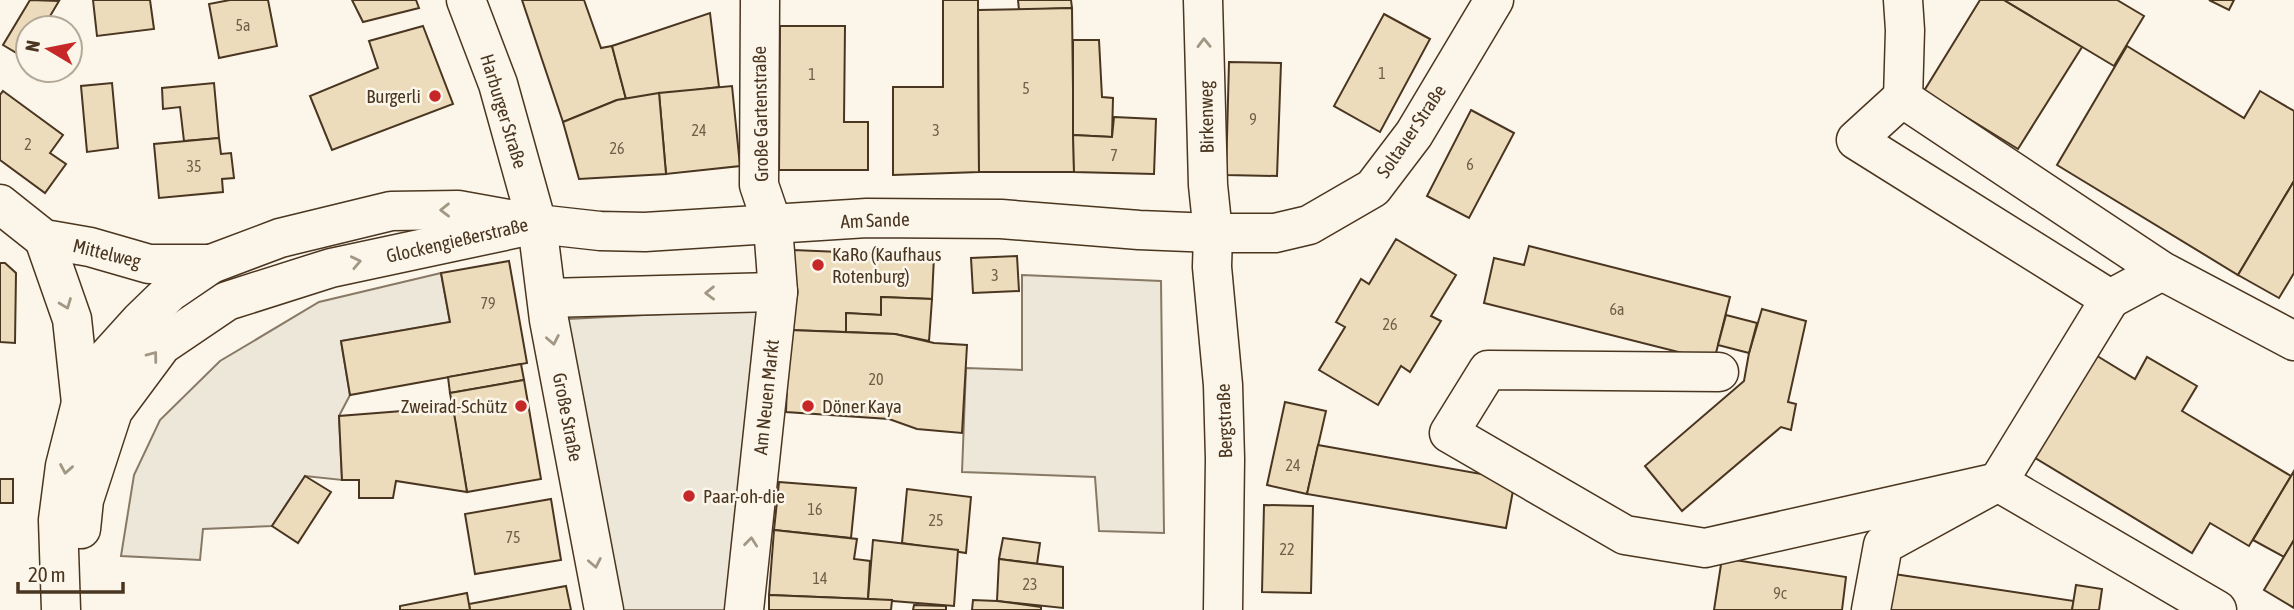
<svg xmlns="http://www.w3.org/2000/svg" width="2294" height="610" font-family="'Asap Condensed',sans-serif">
  <rect width="100%" height="100%" fill="#fbf6e9"/>
  <g fill="#ede7d9" stroke="#887966" stroke-width="2">
    <polygon points="441,273 450,322 341,341 350,395 339,416 342,480 305,476 272,526 203,529 200,560 121,556 134,475 160,420 220,361 319,302"/>
    <polygon points="1022,275 1161,281 1164,533 1099,531 1095,477 962,472 966,368 1022,370"/>
    <polygon points="776,308 744,610 604,610 549,320"/>
  </g>
  <g fill="#ecdcbc" stroke="#4a3520" stroke-width="2">
    <polygon points="30,0 59,1 43,28 28,28 28,52 25,58 3,45"/>
    <polygon points="93,0 150,0 154,29 97,36"/>
    <polygon points="230,0 268,0 277,46 219,58 209,4"/>
    <polygon points="352,0 416,0 419,8 363,22"/>
    <polygon points="522,0 584,0 601,48 612,46 626,99 617,100 563,122"/>
    <polygon points="943,0 978,0 979,172 893,175 893,87 943,87"/>
    <polygon points="1018,0 1071,0 1072,8 1019,10"/>
    <polygon points="1980,0 2004,0 2082,47 2018,149 1924,91"/>
    <polygon points="2004,0 2117,0 2144,16 2114,66"/>
    <polygon points="2209,0 2234,0 2229,10"/>
    <polygon points="1072,8 1074,172 979,172 978,10"/>
    <polygon points="710,13 719,87 626,99 612,46"/>
    <polygon points="1384,14 1430,39 1380,132 1334,106"/>
    <polygon points="423,26 453,104 332,150 310,96 378,68 369,41"/>
    <polygon points="780,26 845,26 844,122 868,122 868,170 779,170"/>
    <polygon points="1073,40 1099,40 1102,97 1113,98 1112,137 1073,135"/>
    <polygon points="2127,46 2244,118 2260,91 2294,111 2294,181 2238,275 2057,165"/>
    <polygon points="1229,62 1281,63 1277,176 1226,175"/>
    <polygon points="112,83 118,148 87,152 81,86"/>
    <polygon points="214,83 219,138 184,141 180,107 163,109 162,88"/>
    <polygon points="732,86 740,166 666,174 659,93"/>
    <polygon points="3,91 63,135 50,153 66,164 45,193 0,160 0,95"/>
    <polygon points="659,93 666,174 579,179 563,122 617,100"/>
    <polygon points="1471,110 1514,133 1469,218 1427,196"/>
    <polygon points="1114,117 1156,119 1154,174 1074,172 1073,135 1112,137"/>
    <polygon points="219,138 221,154 231,153 234,178 222,179 223,192 159,198 154,144"/>
    <polygon points="2294,181 2294,273 2279,298 2238,275"/>
    <polygon points="1396,239 1456,275 1431,316 1441,321 1410,372 1401,366 1378,405 1319,370 1345,327 1336,322 1361,279 1369,284"/>
    <polygon points="1529,246 1730,297 1714,361 1484,303 1494,258 1524,265"/>
    <polygon points="793,250 934,256 932,299 881,297 881,315 846,313 846,332 789,330"/>
    <polygon points="1017,256 1019,291 973,293 971,258"/>
    <polygon points="509,261 527,363 350,395 341,341 450,322 441,273"/>
    <polygon points="0,263 5,263 16,273 15,343 0,342"/>
    <polygon points="881,297 932,299 929,341 895,334 846,332 846,313 881,315"/>
    <polygon points="1762,309 1806,321 1788,402 1796,404 1791,430 1781,427 1682,511 1645,466 1744,381 1749,353"/>
    <polygon points="1726,315 1757,323 1749,353 1718,345"/>
    <polygon points="789,330 895,334 934,343 967,345 962,433 917,429 889,419 786,412"/>
    <polygon points="2094,354 2135,379 2147,357 2197,386 2182,411 2291,476 2249,546 2210,523 2192,553 2032,456"/>
    <polygon points="521,364 524,380 450,393 448,377"/>
    <polygon points="524,380 541,479 467,492 450,393"/>
    <polygon points="1285,402 1326,411 1307,494 1267,485"/>
    <polygon points="453,407 467,492 396,481 393,498 359,498 359,480 342,480 339,416"/>
    <polygon points="1318,445 1515,480 1506,528 1307,494"/>
    <polygon points="2294,471 2294,540 2284,557 2253,540"/>
    <polygon points="305,476 331,492 298,543 272,526"/>
    <rect x="0" y="479" width="13" height="24"/>
    <polygon points="779,482 856,488 851,538 774,530"/>
    <polygon points="907,489 971,497 966,553 902,543"/>
    <polygon points="551,499 561,560 475,574 465,514"/>
    <polygon points="1264,505 1313,506 1311,593 1262,592"/>
    <polygon points="774,530 857,539 854,559 870,561 868,599 769,595"/>
    <polygon points="1003,538 1040,543 1037,564 999,559"/>
    <polygon points="873,540 958,550 954,606 868,599"/>
    <polygon points="2294,540 2294,608 2264,590"/>
    <polygon points="1722,558 1846,577 1842,610 1714,610"/>
    <polygon points="999,559 1063,567 1063,608 997,601"/>
    <polygon points="1894,574 2074,601 2072,610 1888,610"/>
    <polygon points="2076,585 2102,589 2099,610 2072,610"/>
    <polygon points="566,586 571,610 470,610 469,604"/>
    <polygon points="467,593 470,610 400,610 400,606"/>
    <polygon points="769,595 892,600 891,610 769,610"/>
    <polygon points="973,600 997,601 1041,607 1041,610 972,610"/>
    <polygon points="914,605 946,606 946,610 913,610"/>
  </g>
  <g fill="none" stroke-linecap="round" stroke-linejoin="round">
    <defs>
      <g id="minor">
        <polyline points="1203,0 1208,185 1213,233 1212,267 1223,385 1225,459 1223,610"/>
        <polyline points="1903,0 1905,30 1903,99"/>
        <polyline points="0,204 44,239 90,247 149,264 211,264"/>
        <polyline points="537,224 549,320 604,610"/>
        <polyline points="44,239 72,319 81,403"/>
        <polyline points="2162,271 2110,299 1856,140 1902,98 2162,271 2294,341"/>
        <polyline points="547,298 778,292"/>
        <polyline points="1719,372 1488,370 1449,433 1625,535 1705,548 1998,482 2217,610"/>
        <polyline points="744,610 778,292 773,226 759,185 760,0"/>
        <polyline points="1871,610 1883,545 1998,482 2110,299"/>
      </g>
      <g id="major">
        <polyline points="466,0 498,84 537,224"/>
        <polyline points="81,529 84,500 113,411 162,345 227,301 331,268 518,228"/>
        <polyline points="61,610 58,520 65,466 81,403 102,363 140,321 170,292 211,264 280,238 391,211 458,210 537,224 600,231 645,232 867,218 1001,219 1139,230 1213,233 1275,233 1309,225 1373,188 1414,134 1494,0"/>
      </g>
    </defs>
    <use href="#minor" stroke="#4a3520" stroke-width="41"/>
    <use href="#major" stroke="#4a3520" stroke-width="41"/>
    <use href="#minor" stroke="#fbf6e9" stroke-width="38"/>
    <use href="#major" stroke="#fbf6e9" stroke-width="38"/>
  </g>
  <defs><path id="oneway-chevron" d="M-2-3.5L2.5 0L-2 3.5" fill="none" stroke-width="1.6" stroke-linecap="round" stroke-linejoin="round" transform="scale(1.75)"/></defs>
  <g stroke="#a29684">
    <use href="#oneway-chevron" transform="translate(1204 43) rotate(-91)"/>
    <use href="#oneway-chevron" transform="translate(445 210) rotate(179)"/>
    <use href="#oneway-chevron" transform="translate(356 262) rotate(-12)"/>
    <use href="#oneway-chevron" transform="translate(710 293) rotate(179)"/>
    <use href="#oneway-chevron" transform="translate(66 304) rotate(69)"/>
    <use href="#oneway-chevron" transform="translate(553 340) rotate(79)"/>
    <use href="#oneway-chevron" transform="translate(153 356) rotate(-53)"/>
    <use href="#oneway-chevron" transform="translate(66 469) rotate(100)"/>
    <use href="#oneway-chevron" transform="translate(751 542) rotate(-84)"/>
    <use href="#oneway-chevron" transform="translate(595 563) rotate(79)"/>
  </g>
  <g fill="#c62828" stroke="#fbf6e9" stroke-width="2.5">
    <circle cx="435" cy="96" r="7"/>
    <circle cx="818" cy="265" r="7"/>
    <circle cx="521" cy="406" r="7"/>
    <circle cx="808" cy="406" r="7"/>
    <circle cx="689" cy="496" r="7"/>
  </g>
  <g text-anchor="middle" dominant-baseline="central" stroke-width="5" stroke-linejoin="round" paint-order="stroke">
    <g font-size="16" fill="#725f47">
      <text x="243" y="25">5a</text>
      <text x="1382" y="73">1</text>
      <text x="812" y="74">1</text>
      <text x="1026" y="88">5</text>
      <text x="1253" y="119">9</text>
      <text x="699" y="130">24</text>
      <text x="936" y="130">3</text>
      <text x="28" y="144">2</text>
      <text x="617" y="148">26</text>
      <text x="1114" y="155">7</text>
      <text x="1470" y="164">6</text>
      <text x="194" y="166">35</text>
      <text x="995" y="275">3</text>
      <text x="488" y="303">79</text>
      <text x="1617" y="309">6a</text>
      <text x="1390" y="324">26</text>
      <text x="876" y="379">20</text>
      <text x="1293" y="465">24</text>
      <text x="815" y="509">16</text>
      <text x="936" y="520">25</text>
      <text x="513" y="537">75</text>
      <text x="1287" y="549">22</text>
      <text x="820" y="578">14</text>
      <text x="1030" y="584">23</text>
      <text x="1780" y="593">9c</text>
    </g>
    <g font-size="19" fill="#4a3520" stroke="#fbf6e9" text-anchor="start">
      <text x="421" y="96" text-anchor="end">Burgerli</text>
      <text x="832" y="254">KaRo (Kaufhaus<tspan x="832" dy="22">Rotenburg)</tspan></text>
      <text x="507" y="406" text-anchor="end">Zweirad-Schütz</text>
      <text x="822" y="406">Döner Kaya</text>
      <text x="703" y="496">Paar-oh-die</text>
    </g>
    <g font-size="19" fill="#4a3520" stroke="#fbf6e9">
      <text transform="translate(504 111) rotate(73)">Harburger Straße</text>
      <text transform="translate(760 114) rotate(-91)">Große Gartenstraße</text>
      <text transform="translate(1206 117) rotate(-91)">Birkenweg</text>
      <text transform="translate(1411 131) rotate(-56)">Soltauer Straße</text>
      <text transform="translate(875 220) rotate(-2)">Am Sande</text>
      <text transform="translate(457 240) rotate(-13)">Glockengießerstraße</text>
      <text transform="translate(107 253) rotate(14)">Mittelweg</text>
      <text transform="translate(766 397) rotate(-84)">Am Neuen Markt</text>
      <text transform="translate(568 417) rotate(79)">Große Straße</text>
      <text transform="translate(1224 421) rotate(-92)">Bergstraße</text>
    </g>
  </g>
  <g transform="translate(49 49) rotate(280)"><circle r="33" fill="#fbf6e9" stroke="#b4a999" stroke-width="2"/>
  <path d="M0-5L12 26L0 18L-12 26Z" fill="#c62828"/>
  <text y="-10" font-size="19" font-weight="bold" text-anchor="middle" fill="#4a3520">N</text>
  </g>
  <path d="M18 582v10h105v-10" fill="none" stroke="#4a3520" stroke-width="3.5"/>
  <text x="28" y="582" font-size="21" fill="#4a3520" stroke="#fbf6e9" stroke-width="5" paint-order="stroke">20 m</text>
</svg>
